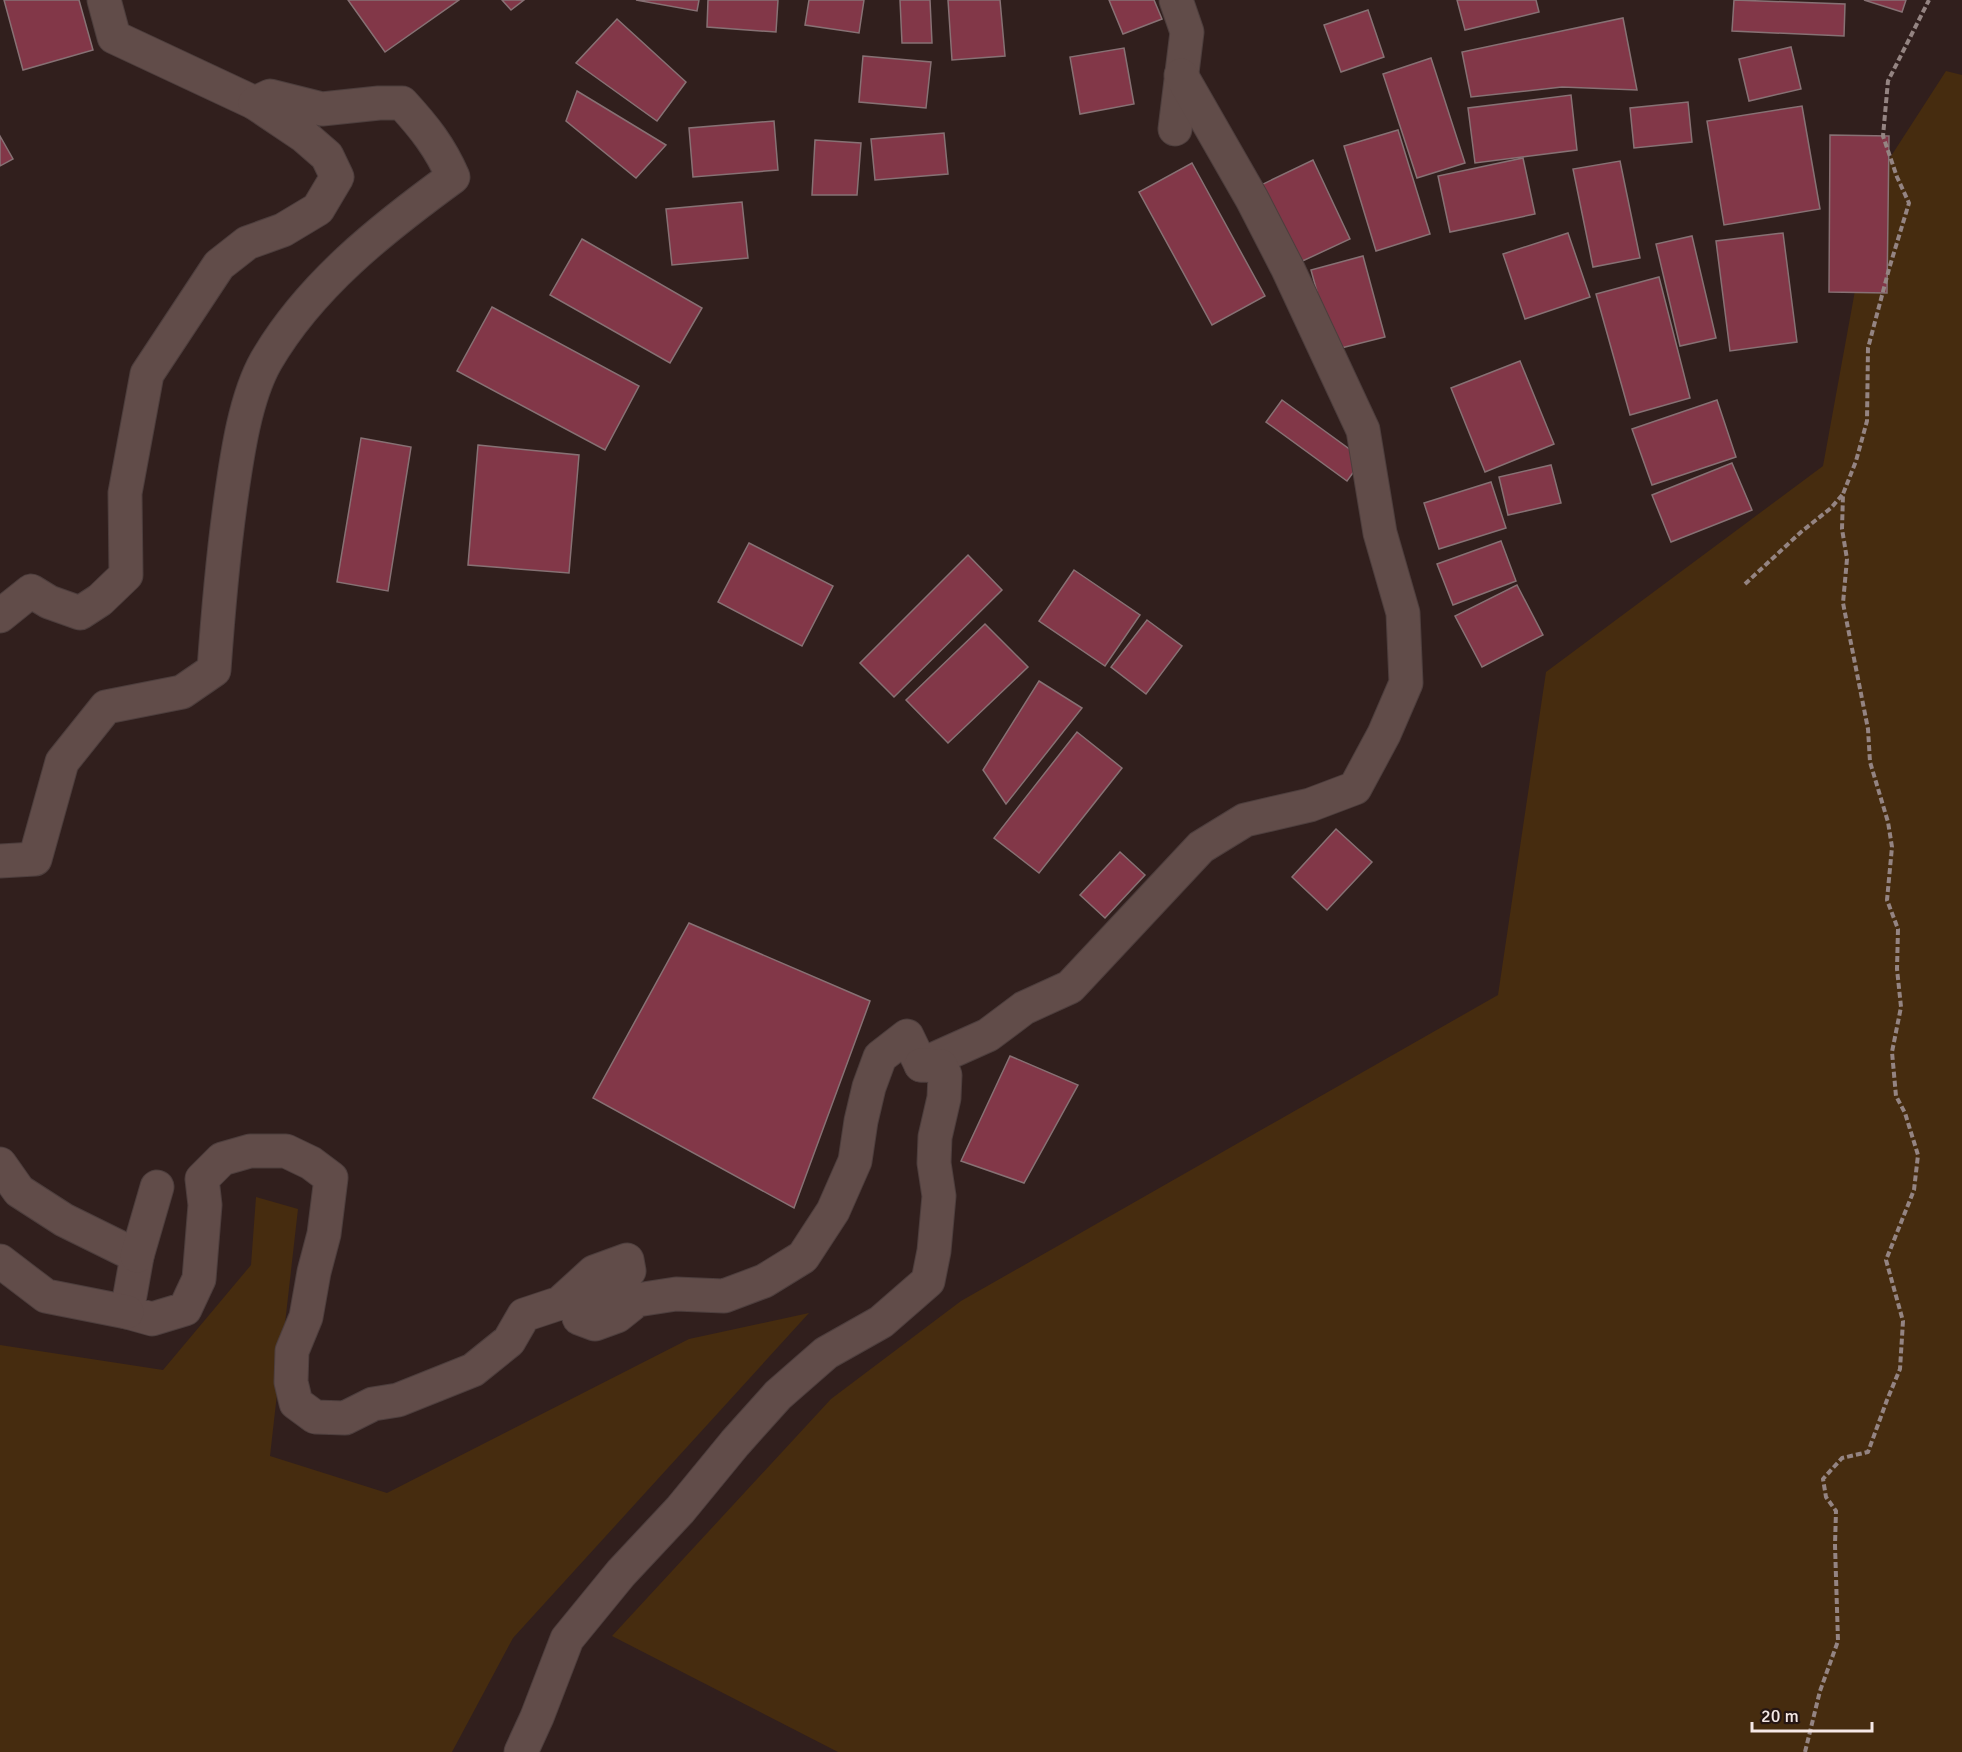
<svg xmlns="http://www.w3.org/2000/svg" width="1962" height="1752" font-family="Signika,sans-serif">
  <rect width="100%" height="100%" fill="#311f1d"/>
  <g fill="#462c0f">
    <polygon points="1946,71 1962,75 1962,1752 838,1752 612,1636 831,1399 961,1301 1498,995 1546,672 1823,466 1875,181"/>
    <polygon points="256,1197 298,1209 270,1456 387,1493 689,1339 809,1313 513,1638 452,1752 0,1752 0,1345 163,1370 251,1265"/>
  </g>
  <g fill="#823748" stroke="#877174" stroke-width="1.5">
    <polygon points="4,0 79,0 93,50 23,70"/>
    <polygon points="348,0 459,0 385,52"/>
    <polygon points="502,0 524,0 511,10"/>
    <polygon points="636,0 699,0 697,11"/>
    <polygon points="708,0 778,0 776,32 707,27"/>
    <polygon points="809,0 864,0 859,33 805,25"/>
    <polygon points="900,0 930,0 932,43 902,43"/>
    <polygon points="948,0 1000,0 1005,56 952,60"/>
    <polygon points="1109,0 1154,0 1162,19 1123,34"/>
    <polygon points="1457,0 1536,0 1539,12 1465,30"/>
    <polygon points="1734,0 1845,4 1844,36 1732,31"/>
    <polygon points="1864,0 1906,0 1902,12"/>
    <polygon points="1368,10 1384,57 1341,72 1324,25"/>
    <polygon points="1623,18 1637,90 1562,87 1471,97 1462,52"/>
    <polygon points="617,19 686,82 657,121 576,63"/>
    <polygon points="1791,47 1801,89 1749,101 1739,59"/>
    <polygon points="1124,48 1134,104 1080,114 1070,57"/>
    <polygon points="863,56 931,62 926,108 859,102"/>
    <polygon points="1431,58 1465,163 1417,178 1383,74"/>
    <polygon points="577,91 666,145 636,178 566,121"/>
    <polygon points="1571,95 1577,150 1475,163 1468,108"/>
    <polygon points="1688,102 1692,142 1634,148 1630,108"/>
    <polygon points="1802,106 1820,209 1724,225 1707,121"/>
    <polygon points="774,121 778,170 693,177 689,128"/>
    <polygon points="1398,130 1430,234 1376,251 1344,146"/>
    <polygon points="944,133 948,174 875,180 871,139"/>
    <polygon points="1830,135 1889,136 1887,293 1829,292"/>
    <polygon points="0,136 13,159 0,166"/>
    <polygon points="815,140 861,143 857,195 812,195"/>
    <polygon points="1523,158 1535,214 1450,232 1438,176"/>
    <polygon points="1313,160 1350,239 1296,264 1259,186"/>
    <polygon points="1620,161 1640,258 1593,267 1573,169"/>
    <polygon points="1192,163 1265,296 1212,325 1139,192"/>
    <polygon points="742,202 748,258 672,265 666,209"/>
    <polygon points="1568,233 1590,297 1525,319 1503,254"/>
    <polygon points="1783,233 1797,342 1730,351 1716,241"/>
    <polygon points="1692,236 1716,338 1680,346 1656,244"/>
    <polygon points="582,239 702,308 670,363 550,295"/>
    <polygon points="1363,256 1385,337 1333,350 1311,270"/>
    <polygon points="1659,277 1690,398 1630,415 1596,294"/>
    <polygon points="492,307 639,386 605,450 457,371"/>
    <polygon points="1520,361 1554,444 1485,472 1451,388"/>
    <polygon points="1282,400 1363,459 1347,481 1266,422"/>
    <polygon points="1717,400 1736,457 1652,485 1632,429"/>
    <polygon points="361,438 411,447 388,591 337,582"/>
    <polygon points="478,445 579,455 569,573 468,565"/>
    <polygon points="1732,463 1752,510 1671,542 1652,495"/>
    <polygon points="1551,465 1561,503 1508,515 1499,477"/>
    <polygon points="1491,482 1506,528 1439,549 1424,503"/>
    <polygon points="1501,541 1516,581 1453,605 1437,564"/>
    <polygon points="749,543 833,586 802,646 718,602"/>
    <polygon points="968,555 1002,590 894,697 860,663"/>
    <polygon points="1074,570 1140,615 1105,666 1039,621"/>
    <polygon points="1517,585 1543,635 1482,667 1455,616"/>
    <polygon points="1147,620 1182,646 1146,694 1111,667"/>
    <polygon points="985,624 1028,667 948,743 906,700"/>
    <polygon points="1039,681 1082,708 1006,804 983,770"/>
    <polygon points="1077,732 1122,768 1039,873 994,838"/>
    <polygon points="1336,829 1372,862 1327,910 1292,877"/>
    <polygon points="1120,852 1145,875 1105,918 1080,895"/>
    <polygon points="689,923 870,1001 794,1208 593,1098"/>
    <polygon points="1010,1056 1078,1085 1024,1183 961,1161"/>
  </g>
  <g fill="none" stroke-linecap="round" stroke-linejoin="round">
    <defs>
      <g id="street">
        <polyline points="104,0 114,37 255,103"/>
        <polyline points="1175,129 1187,32 1176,0"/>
        <path d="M0 616 31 591 49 602 80 613 100 600 126 575 125 493 147 374 219 265 247 243 283 230 318 209 337 177 327 156 304 136 255 103 270 96 322 109 379 103H402C424 127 440 147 453 177 383 228 310 285 266 361 245 398 237 456 231 498 223 555 218 613 214 670L182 692 106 707 62 762 35 859 0 861"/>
        <polyline points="0,1164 19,1191 64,1220 137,1256 127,1312 152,1319 185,1309 199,1279 205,1205 202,1179 222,1159 250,1151 286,1151 311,1163 331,1178 324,1234 314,1272 306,1317 292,1351 291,1382 296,1403 315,1417 345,1418 373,1404 398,1400 473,1370 509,1341 524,1315 560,1303 594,1272 627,1260 629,1271 612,1289 579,1307 579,1318 595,1324 617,1316 637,1300 676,1294 724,1296 764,1281 803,1257 833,1211 855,1161 861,1121 869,1087 880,1057 907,1036 921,1065 988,1035 1024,1008 1070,987 1201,847 1245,820 1310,805 1355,788 1384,734 1406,683 1403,613 1380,533 1363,430 1288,269 1252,199 1181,75"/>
        <polyline points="137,1256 157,1187"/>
        <polyline points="0,1261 46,1296 127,1312"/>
        <polyline points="521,1752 537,1717 567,1639 621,1573 680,1510 735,1443 778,1395 826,1353 881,1322 928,1281 934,1251 939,1196 934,1163 935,1137 944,1098 945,1075 941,1066 921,1065"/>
      </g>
    </defs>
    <use href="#street" stroke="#4d3e3d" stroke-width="35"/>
    <g stroke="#948482" stroke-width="4" stroke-dasharray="6 3" stroke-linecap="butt">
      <polyline points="1745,584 1801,532 1831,508 1843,494"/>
      <polyline points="1805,1752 1820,1691 1838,1641 1835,1545 1836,1511 1826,1497 1823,1479 1842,1458 1868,1452 1887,1400 1900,1369 1903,1321 1886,1260 1914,1190 1918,1155 1905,1113 1896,1096 1892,1052 1901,1007 1897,969 1898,929 1887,900 1892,847 1888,822 1870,762 1868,729 1843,603 1847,559 1842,529 1843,494 1856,461 1867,421 1868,348 1889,269 1909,203 1897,177 1883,136 1888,81 1929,0"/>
    </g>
    <use href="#street" stroke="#614c49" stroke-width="33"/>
  </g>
  <path d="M1752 1722v9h120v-9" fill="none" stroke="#f5e8e6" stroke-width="3"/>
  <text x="1761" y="1722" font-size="18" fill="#f5e8e6" stroke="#261613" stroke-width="4.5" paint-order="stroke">20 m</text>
</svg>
